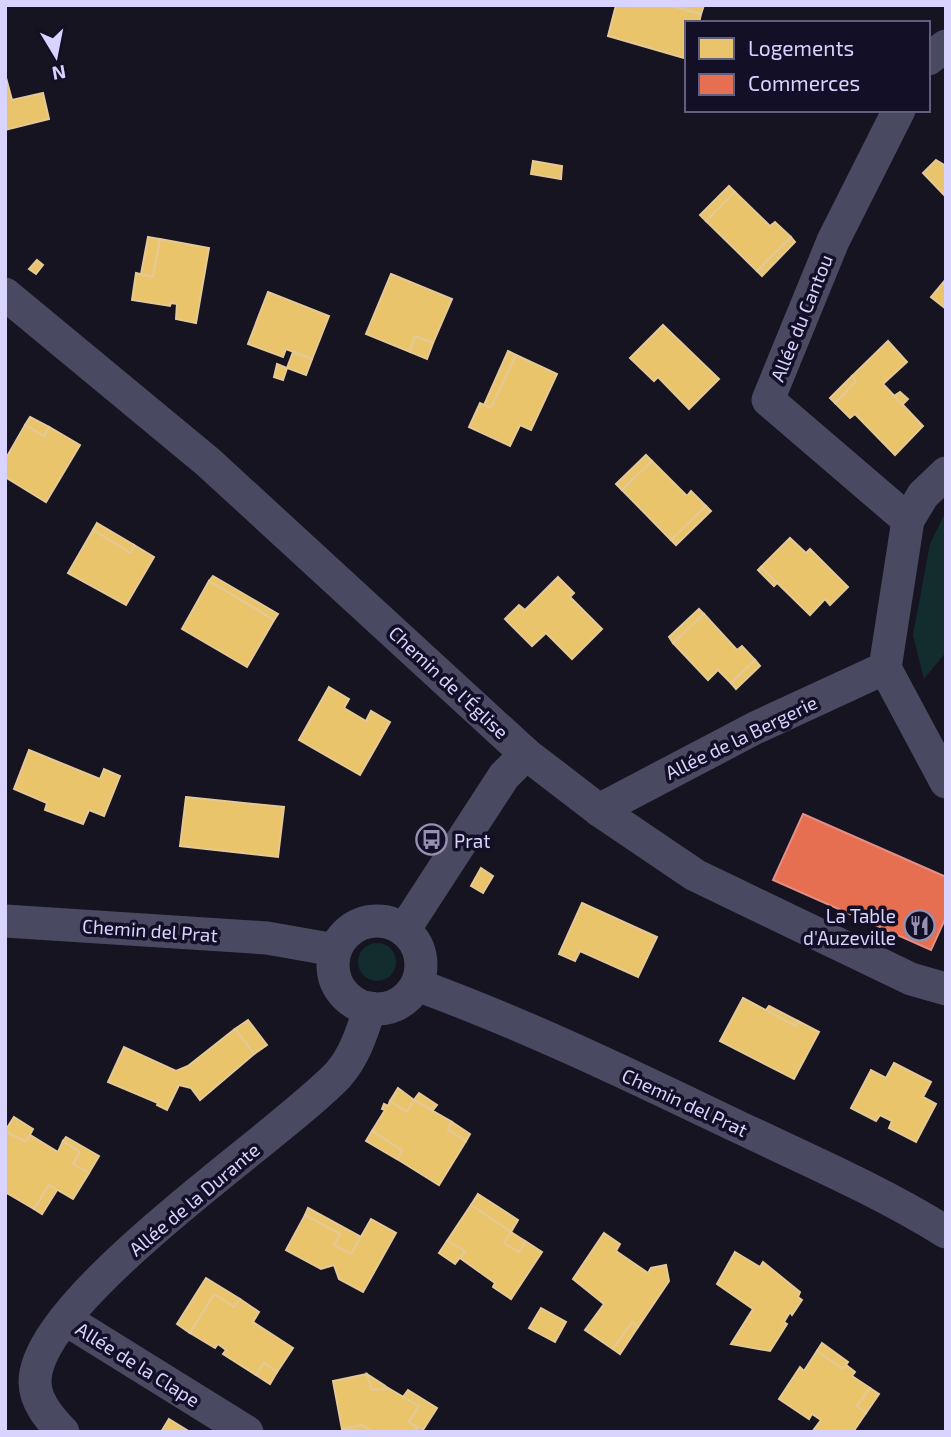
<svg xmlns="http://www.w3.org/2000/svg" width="951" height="1437" font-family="'Exo 2',sans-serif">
  <rect width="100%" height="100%" fill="#161421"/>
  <g fill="#132c2d">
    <polygon points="946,511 946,652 924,679 913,635 930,544"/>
    <circle cx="377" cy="962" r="19"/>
  </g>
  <g fill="#e9c46a" stroke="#e4c997" stroke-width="2">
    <polygon points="616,5 669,5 701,14 699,23 687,23 687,59 608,36"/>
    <polygon points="669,5 704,5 701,14"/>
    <polygon points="5,74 12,100 43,93 49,119 5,130"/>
    <polygon points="936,160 946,166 946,197 923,173"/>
    <polygon points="533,161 562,166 561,179 531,174"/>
    <polygon points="729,186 735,192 706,221 700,215"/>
    <polygon points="735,192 770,226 775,222 791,237 757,271 706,221"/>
    <polygon points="148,237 160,239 153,277 141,274"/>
    <polygon points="791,237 795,242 762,276 757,271"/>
    <polygon points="160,239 209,248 196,323 176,319 177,304 171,303 170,306 132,300 136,273 153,277"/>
    <polygon points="37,260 43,265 36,274 29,269"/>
    <polygon points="391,274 452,299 433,343 415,336 410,352 366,334"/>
    <polygon points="946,279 946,309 931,297"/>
    <polygon points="268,292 329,316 312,359 286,349 283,357 248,344"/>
    <polygon points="663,325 719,379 689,409 658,377 654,381 630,358"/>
    <polygon points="415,336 433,343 427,359 410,352"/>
    <polygon points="888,341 907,362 883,384 923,426 895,455 855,414 850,418 835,403 856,381 852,376"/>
    <polygon points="508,351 516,355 491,408 484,405"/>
    <polygon points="293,352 312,359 306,375 287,368"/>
    <polygon points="516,355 557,374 531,430 520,425 510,446 469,427 480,403 491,408"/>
    <polygon points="277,364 287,368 283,380 274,377"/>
    <polygon points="852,376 856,381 835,403 830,398"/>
    <polygon points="900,392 908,399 902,405 894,396"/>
    <polygon points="30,417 49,427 44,436 25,425"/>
    <polygon points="25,425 44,436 49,427 80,445 46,502 5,477 5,460"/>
    <polygon points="646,455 652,461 622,490 616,484"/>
    <polygon points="652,461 687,496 691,491 706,506 671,540 622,490"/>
    <polygon points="706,506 711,511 676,545 671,540"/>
    <polygon points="97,523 134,545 131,553 93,530"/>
    <polygon points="93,530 131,553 134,545 154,557 126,605 68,573"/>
    <polygon points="790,538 806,553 810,549 848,587 830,605 825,599 810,615 761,567"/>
    <polygon points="761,567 777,583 774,586 758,570"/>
    <polygon points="213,576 278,614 274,620 209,581"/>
    <polygon points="558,577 574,593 570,597 602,629 572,659 546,633 532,646 505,619 519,605 525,610"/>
    <polygon points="209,581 274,620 247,667 182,629"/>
    <polygon points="699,609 704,614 673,643 669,637"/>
    <polygon points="704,614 737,650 742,646 755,660 731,683 718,670 708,680 673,643"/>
    <polygon points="755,660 760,666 736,689 731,683"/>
    <polygon points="329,687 349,699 344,708 366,721 371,711 390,722 360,775 299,740"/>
    <polygon points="29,750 100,779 104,769 120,776 104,816 89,810 83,824 45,810 47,803 14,789"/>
    <polygon points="186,797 284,807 278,857 180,846"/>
    <polygon points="481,868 493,876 483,893 471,886"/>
    <polygon points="582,903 657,937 638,977 580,951 575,961 559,954"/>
    <polygon points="743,998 796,1026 798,1021 819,1032 794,1079 720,1041"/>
    <polygon points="769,1006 798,1021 796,1026 766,1010"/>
    <polygon points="248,1020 267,1045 254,1054 235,1029"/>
    <polygon points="235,1029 254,1054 200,1100 191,1088 179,1085 167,1110 157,1105 158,1103 108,1082 124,1047 176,1071 188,1066"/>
    <polygon points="894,1063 931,1082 923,1097 936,1104 916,1142 889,1128 892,1121 880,1115 876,1121 851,1108 871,1070 886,1078"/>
    <polygon points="398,1088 414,1100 407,1112 390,1101"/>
    <polygon points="419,1093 437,1105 433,1110 414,1100"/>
    <polygon points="414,1100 452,1122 448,1130 466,1141 439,1185 397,1159 402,1150 372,1131 385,1110 382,1109 384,1104 388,1106 390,1101 407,1112"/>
    <polygon points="14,1117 33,1129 26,1142 5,1131"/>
    <polygon points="452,1122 470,1134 466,1141 448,1130"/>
    <polygon points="5,1131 26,1142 30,1135 58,1152 63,1141 80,1152 73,1164 89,1173 73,1199 49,1185 34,1209 5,1192"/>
    <polygon points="372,1131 402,1150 397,1159 366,1141"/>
    <polygon points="66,1137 99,1156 89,1173 73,1164 80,1152 63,1141"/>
    <polygon points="49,1185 57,1190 42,1214 34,1209"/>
    <polygon points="478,1194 518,1220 511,1232 471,1205"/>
    <polygon points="471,1205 511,1232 504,1243 519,1252 525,1241 542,1252 511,1299 493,1287 495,1283 460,1258 465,1251 447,1241"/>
    <polygon points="308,1208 361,1237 351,1254 334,1245 340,1234 305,1215"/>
    <polygon points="305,1215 340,1234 334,1245 351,1254 371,1219 396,1233 363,1292 339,1279 334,1265 321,1269 286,1250"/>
    <polygon points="511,1232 525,1241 519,1252 504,1243"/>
    <polygon points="604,1233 620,1244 616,1251 648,1273 651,1268 666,1265 669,1281 638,1327 632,1322 613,1349 585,1330 604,1304 573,1279"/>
    <polygon points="447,1241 465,1251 455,1264 439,1253"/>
    <polygon points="735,1252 760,1267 763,1262 800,1292 798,1297 802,1300 792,1315 790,1312 784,1322 787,1324 770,1351 731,1344 753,1309 717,1284"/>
    <polygon points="206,1278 240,1299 234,1307 214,1294 190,1333 177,1324"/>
    <polygon points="214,1294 234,1307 240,1299 259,1312 253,1322 293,1348 277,1372 264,1363 256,1375 223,1354 226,1350 218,1344 215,1348 190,1333"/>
    <polygon points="541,1308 566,1322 555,1342 529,1328"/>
    <polygon points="632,1322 638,1327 620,1354 613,1349"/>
    <polygon points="822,1343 848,1362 843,1369 817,1351"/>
    <polygon points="817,1351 843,1369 846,1365 855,1372 852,1376 870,1388 857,1406 866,1413 853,1432 812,1432 821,1420 812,1414 809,1419 779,1399 800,1367 804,1371"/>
    <polygon points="264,1363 277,1372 270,1384 256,1375"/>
    <polygon points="367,1374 372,1390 388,1388 419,1406 409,1422 422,1432 373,1432 362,1425 342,1429 333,1381"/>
    <polygon points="367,1374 384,1385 388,1388 372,1390"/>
    <polygon points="870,1388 879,1394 866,1413 857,1406"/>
    <polygon points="408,1390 437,1408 423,1430 409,1422 419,1406 403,1397"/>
    <polygon points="169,1419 190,1432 161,1432"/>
    <polygon points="362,1425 373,1432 342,1429"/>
  </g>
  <polygon fill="#e76f51" stroke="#e38d85" stroke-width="2" points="803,814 946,877 946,917 931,950 773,880"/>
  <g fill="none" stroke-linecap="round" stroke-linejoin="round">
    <g stroke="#4a4962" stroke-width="33">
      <polyline points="928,59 946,46"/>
      <polyline points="899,110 833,241 768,400 908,520"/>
      <polyline points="5,294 208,462 526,754 599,810 695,875 911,979 946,989"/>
      <polyline points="946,473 923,495 908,520 885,668 946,782"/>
      <polyline points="599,810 755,728 885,668"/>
      <circle cx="377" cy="965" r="44"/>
      <polyline points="5,921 267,938 335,950"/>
      <polyline points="404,930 504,776 526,754"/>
      <path d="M417 985C524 1024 626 1073 728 1122 801 1157 877 1189 946 1232"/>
      <polyline points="65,1319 247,1432"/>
      <path d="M63 1432C50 1419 35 1402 35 1382 35 1299 277 1139 338 1075 355 1056 362 1032 370 1008"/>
    </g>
  </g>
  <defs>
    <symbol id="bus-ring" viewBox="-11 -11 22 22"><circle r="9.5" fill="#130f26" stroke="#9591b1" stroke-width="1.5"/><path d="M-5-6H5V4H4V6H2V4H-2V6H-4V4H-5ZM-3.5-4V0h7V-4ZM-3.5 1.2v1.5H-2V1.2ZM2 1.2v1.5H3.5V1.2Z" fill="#9591b1"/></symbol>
    <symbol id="restaurant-ring" viewBox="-11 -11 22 22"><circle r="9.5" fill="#130f26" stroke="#9591b1" stroke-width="1.5"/><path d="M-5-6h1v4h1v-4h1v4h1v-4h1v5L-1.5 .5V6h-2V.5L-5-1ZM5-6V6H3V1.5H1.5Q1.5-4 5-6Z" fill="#9591b1"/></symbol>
  </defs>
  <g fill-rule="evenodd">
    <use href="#bus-ring" x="414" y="822" width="35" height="35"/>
    <use href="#restaurant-ring" x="902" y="908" width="35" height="35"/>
  </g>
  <g text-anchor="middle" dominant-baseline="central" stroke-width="7" stroke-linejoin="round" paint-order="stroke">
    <g font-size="19" fill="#d9d4ff" stroke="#130f26">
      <text transform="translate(801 318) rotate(-68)">Allée du Cantou</text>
      <text transform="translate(449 682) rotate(43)">Chemin de l'Église</text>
      <text transform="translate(741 737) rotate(-26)">Allée de la Bergerie</text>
      <text transform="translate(150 930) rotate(4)">Chemin del Prat</text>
      <text transform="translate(685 1102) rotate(25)">Chemin del Prat</text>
      <text transform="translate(194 1199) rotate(-40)">Allée de la Durante</text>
      <text transform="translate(138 1364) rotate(32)">Allée de la Clape</text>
    </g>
    <g font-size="19" fill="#d9d4ff" stroke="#130f26" text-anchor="start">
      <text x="454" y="840">Prat</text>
      <text x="896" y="915" text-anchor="end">La Table<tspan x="896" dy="22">d'Auzeville</tspan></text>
    </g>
  </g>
  <rect width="951" height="1437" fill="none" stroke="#d9d4ff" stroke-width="14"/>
  <rect x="685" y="21" width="245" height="91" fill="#130f26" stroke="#625e7d" stroke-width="2"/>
  <rect x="699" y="38" width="35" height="21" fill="#e9c46a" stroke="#625e7d" stroke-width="2"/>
  <text x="748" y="56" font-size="21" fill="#d9d4ff">Logements</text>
  <rect x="699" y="74" width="35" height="21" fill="#e76f51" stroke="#625e7d" stroke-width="2"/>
  <text x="748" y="91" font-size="21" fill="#d9d4ff">Commerces</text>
  <g transform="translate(56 56) rotate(170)" stroke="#130f26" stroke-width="5" paint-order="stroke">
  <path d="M0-5L12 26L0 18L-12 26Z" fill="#d9d4ff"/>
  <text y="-10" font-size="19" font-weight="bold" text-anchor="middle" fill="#d9d4ff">N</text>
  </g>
</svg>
